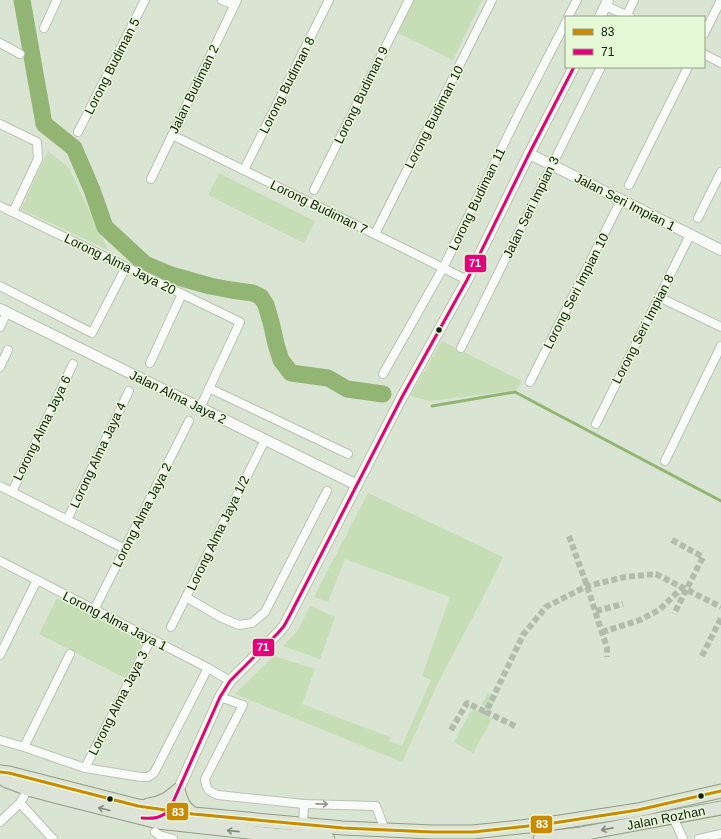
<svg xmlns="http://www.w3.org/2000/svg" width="721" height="839" font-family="Arial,sans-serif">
  <rect width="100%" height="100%" fill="#dae4d2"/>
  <g fill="#c7ddb5">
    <polygon points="414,0 482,0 453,60 398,33"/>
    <polygon points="48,151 69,168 108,250 21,209"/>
    <polygon points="219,173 315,221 304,243 208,195"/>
    <polygon points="442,341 522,381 517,390 430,401 410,396"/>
    <polygon points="368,493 503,557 478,607 440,679 402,762 235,694 274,656 315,669 302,704 390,737 389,741 402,746 431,680 422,676 450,597 345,559 328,602 314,597"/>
    <polygon points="57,598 143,642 125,678 39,634"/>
    <polygon points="310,606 335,617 320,659 283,646 298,630"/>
    <polygon points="488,694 496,699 490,709 482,704"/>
    <polygon points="473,708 492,719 473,753 454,742"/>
  </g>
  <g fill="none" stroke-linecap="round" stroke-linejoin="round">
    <polyline stroke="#93b574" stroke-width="3" points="432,406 515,392 721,501"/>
    <polyline stroke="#93b574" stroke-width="17" points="22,0 44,124 74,148 92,190 105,227 145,264 171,275 210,286 231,290 253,293 261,297 266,305 271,322 276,344 281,360 291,373 328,378 347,389 383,394"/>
    <g stroke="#b2bcab" stroke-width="6" stroke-dasharray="6 3" stroke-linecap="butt">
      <polyline points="569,536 587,586 607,648 607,657"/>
      <polyline points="672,540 703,557 674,614"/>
      <polyline points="596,611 623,604"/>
      <polyline points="602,632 640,620 659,610 683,587"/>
      <polyline points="702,656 721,618"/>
      <polyline points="515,726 486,712 523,635 546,607 587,586 625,577 656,574 721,607"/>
      <polyline points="451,730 467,703 486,712"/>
    </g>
    <defs>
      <g id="minor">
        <polyline points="222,0 234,5"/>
        <polyline points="606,6 630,17"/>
        <polyline points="568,17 577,0"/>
        <polyline points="626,17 634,0"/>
        <polyline points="44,28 57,0"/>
        <polyline points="704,34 721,0"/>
        <polyline points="0,43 20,54"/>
        <polyline points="704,54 721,63"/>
        <polyline points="0,124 37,142 38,159 13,212"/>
        <polyline points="78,132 145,0"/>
        <polyline points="172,135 407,250 467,280"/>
        <polyline points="244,170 329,0"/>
        <polyline points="151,179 237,0"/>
        <polyline points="629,185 688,67"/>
        <polyline points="314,190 409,0"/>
        <polyline points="0,206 240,322 200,408"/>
        <polyline points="698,218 721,172"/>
        <polyline points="375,234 492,0"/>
        <polyline points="0,286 92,333 126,267"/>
        <polyline points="659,297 721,327"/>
        <polyline points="0,327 7,312"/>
        <polyline points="461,348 601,67"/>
        <polyline points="150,363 182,294"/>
        <polyline points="0,367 8,350"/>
        <polyline points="383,374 443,268 520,111 566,22"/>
        <polyline points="530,382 621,200"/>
        <polyline points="209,388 348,454"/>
        <polyline points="596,424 690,235"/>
        <polyline points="665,461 721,346"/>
        <polyline points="0,486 125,549"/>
        <polyline points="12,492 73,364"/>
        <polyline points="67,520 129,391"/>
        <polyline points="0,561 208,668 230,681"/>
        <polyline points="186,597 220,617 239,625 252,623 265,612 327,491"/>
        <polyline points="94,610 189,421"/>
        <polyline points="171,627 265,440"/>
        <polyline points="0,655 37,580"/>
        <path d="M220 697 243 705 205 779C206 789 209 792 218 795L304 804"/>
        <polyline points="0,740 24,747 85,768 141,777 148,777 154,773 208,668"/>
        <polyline points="24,747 70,654"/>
        <polyline points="85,768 151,639"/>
        <polyline points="20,803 53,839"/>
        <polyline points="673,817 683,839"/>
        <polyline points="0,822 20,803 28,789"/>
        <polyline points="303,824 304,804 376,806 385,830"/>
        <polyline points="155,832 159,835 173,839"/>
        <polyline points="699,839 721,834"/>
      </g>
      <g id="tertiary">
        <polyline points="600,17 608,0"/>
        <polyline points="529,154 552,165 721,250"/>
        <polyline points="0,309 357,485"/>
        <polyline points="169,811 220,697 230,681 278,633 284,626 290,615 402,397 467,280 529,154 574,67"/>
      </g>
      <g id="primary">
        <polyline points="0,772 9,773 138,806 193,814 343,828 432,832 473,832 547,824 638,810 721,791"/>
        <polyline points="0,777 7,781 28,789 66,799 158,822 275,835 328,839"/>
        <path d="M148 805C161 804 169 798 178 790 182 802 182 806 193 814"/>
        <polyline points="540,839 581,834 721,808"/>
      </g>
    </defs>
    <use href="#minor" stroke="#bbc2b4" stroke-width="10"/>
    <use href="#tertiary" stroke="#bbc2b4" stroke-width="12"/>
    <use href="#primary" stroke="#909d83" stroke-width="15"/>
    <use href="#minor" stroke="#f9fbf8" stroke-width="8"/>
    <use href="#tertiary" stroke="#f9fbf8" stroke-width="10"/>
    <use href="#primary" stroke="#dde3d7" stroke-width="13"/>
    <defs>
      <polyline id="bus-1" points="0,772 9,773 138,806 193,814 343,828 432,832 473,832 547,824 638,810 721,791"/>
      <path id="bus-2" d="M142 818C154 819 160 818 169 811L220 697 230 681 278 633 284 626 290 615 402 397 467 280 529 154 574 67"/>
    </defs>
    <use href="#bus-1" stroke="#e6f9d7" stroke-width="6"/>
    <use href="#bus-2" stroke="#e6f9d7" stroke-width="6"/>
    <use href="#bus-1" stroke="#ca8a03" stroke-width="3"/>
    <use href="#bus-2" stroke="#e5007d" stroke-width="3"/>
  </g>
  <defs><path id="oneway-shaft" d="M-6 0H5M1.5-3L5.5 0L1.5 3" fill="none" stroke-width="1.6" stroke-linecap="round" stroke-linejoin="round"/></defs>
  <use stroke="#92968f" href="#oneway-shaft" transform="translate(322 804) rotate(1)"/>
  <g stroke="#83897d">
    <use href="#oneway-shaft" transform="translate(104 809) rotate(-166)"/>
    <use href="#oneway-shaft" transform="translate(607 829) rotate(169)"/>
    <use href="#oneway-shaft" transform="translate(233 831) rotate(-174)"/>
  </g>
  <g fill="#141b0f" stroke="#e6f9d7" stroke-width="1.5">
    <circle cx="439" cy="330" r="3.5"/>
    <circle cx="701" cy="796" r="3.5"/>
    <circle cx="110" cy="799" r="3.5"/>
  </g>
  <g text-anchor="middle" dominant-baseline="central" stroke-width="3" stroke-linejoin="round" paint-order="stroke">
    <g font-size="13" fill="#141b0f" stroke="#e6f9d7">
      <text transform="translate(112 66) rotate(-63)">Lorong Budiman 5</text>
      <text transform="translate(287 85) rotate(-63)">Lorong Budiman 8</text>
      <text transform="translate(194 89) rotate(-64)">Jalan Budiman 2</text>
      <text transform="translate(361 95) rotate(-64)">Lorong Budiman 9</text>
      <text transform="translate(434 117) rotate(-63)">Lorong Budiman 10</text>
      <text transform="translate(477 199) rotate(-64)">Lorong Budiman 11</text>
      <text transform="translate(625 202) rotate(27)">Jalan Seri Impian 1</text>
      <text transform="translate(319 207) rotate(26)">Lorong Budiman 7</text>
      <text transform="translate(531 207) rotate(-64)">Jalan Seri Impian 3</text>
      <text transform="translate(120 264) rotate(26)">Lorong Alma Jaya 20</text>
      <text transform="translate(576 291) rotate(-63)">Lorong Seri Impian 10</text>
      <text transform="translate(643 329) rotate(-63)">Lorong Seri Impian 8</text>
      <text transform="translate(178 397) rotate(26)">Jalan Alma Jaya 2</text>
      <text transform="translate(42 428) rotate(-64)">Lorong Alma Jaya 6</text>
      <text transform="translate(98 455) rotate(-65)">Lorong Alma Jaya 4</text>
      <text transform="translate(142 515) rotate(-63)">Lorong Alma Jaya 2</text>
      <text transform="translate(218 533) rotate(-64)">Lorong Alma Jaya 1/2</text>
      <text transform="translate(115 621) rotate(27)">Lorong Alma Jaya 1</text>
      <text transform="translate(118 703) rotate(-63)">Lorong Alma Jaya 3</text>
      <text transform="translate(666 818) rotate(-11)">Jalan Rozhan</text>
    </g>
  </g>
  <g stroke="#e6f9d7" stroke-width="1.5">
    <rect x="464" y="254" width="23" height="19" rx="4" fill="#e5007d"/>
    <rect x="252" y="638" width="23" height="19" rx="4" fill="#e5007d"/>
    <rect x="166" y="802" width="23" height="19" rx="4" fill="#ca8a03"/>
    <rect x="530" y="815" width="23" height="19" rx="4" fill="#ca8a03"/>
  </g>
  <g font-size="11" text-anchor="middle" font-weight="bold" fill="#fff">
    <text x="475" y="267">71</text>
    <text x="263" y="651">71</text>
    <text x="178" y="816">83</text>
    <text x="542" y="828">83</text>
  </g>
  <rect x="565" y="16" width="140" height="52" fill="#e6f9d7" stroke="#92a087"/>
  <rect x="573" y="29" width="20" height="6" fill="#ca8a03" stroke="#92a087"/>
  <text x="601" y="36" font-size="12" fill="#141b0f">83</text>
  <rect x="573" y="49" width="20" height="6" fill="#e5007d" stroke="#92a087"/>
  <text x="601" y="56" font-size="12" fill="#141b0f">71</text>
</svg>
